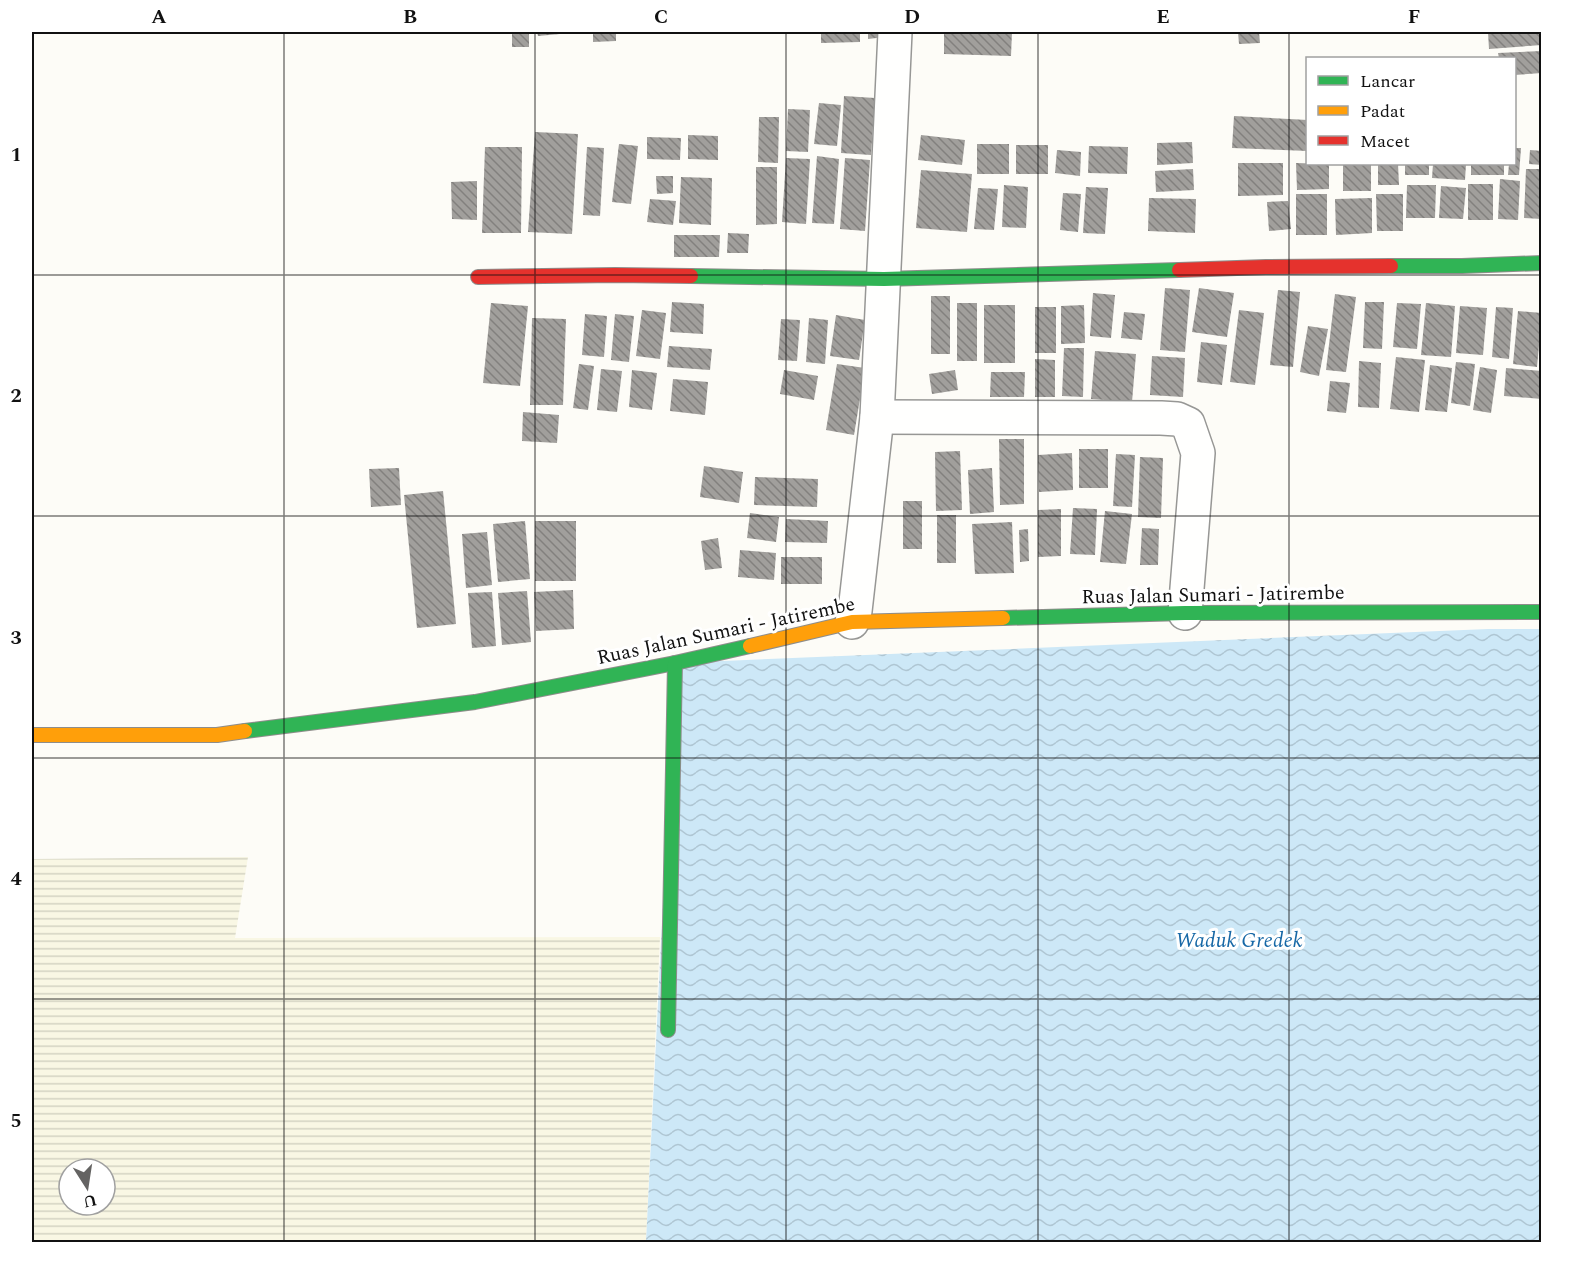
<svg xmlns="http://www.w3.org/2000/svg" width="1573" height="1274" font-family="Spectral,serif">
  <defs>
    <pattern id="farmland-rules" width="6" height="5" patternUnits="userSpaceOnUse" patternTransform="scale(1.5)"><rect width="6" height="5" fill="#f9f7e4"/><path d="M0 2.5h6" fill="none" stroke="#d4d3c3"/></pattern>
    <pattern id="water-waves" width="16" height="10" patternUnits="userSpaceOnUse" patternTransform="scale(1.5)"><rect width="16" height="10" fill="#cde8f7"/><path d="M0 5q4-4 8 0t8 0" fill="none" stroke="#afc6d3"/></pattern>
    <pattern id="building-back-hatch" width="6" height="6" patternUnits="userSpaceOnUse" patternTransform="scale(1.5)"><rect width="6" height="6" fill="#a19f9c"/><path d="M-1 5l2 2M0 0l6 6M5-1l2 2" fill="none" stroke="#82807e"/></pattern>
  </defs>
  <rect width="100%" height="100%" fill="#fdfcf7"/>
  <path fill="url(#farmland-rules)" fill-rule="evenodd" d="M248 857 235 938 660 937 646 1242H32V859ZM69 1169H105V1205H69Z"/>
  <polygon fill="url(#water-waves)" points="1488,629 1541,629 1541,1242 646,1242 675,663"/>
  <g fill="url(#building-back-hatch)">
    <rect x="512" y="32" width="17" height="15"/>
    <polygon points="537,32 560,32 560,34 538,36"/>
    <polygon points="566,32 592,32 592,33 566,34"/>
    <polygon points="593,32 616,32 616,41 593,42"/>
    <polygon points="821,32 860,32 860,42 821,43"/>
    <polygon points="868,32 884,32 885,37 868,39"/>
    <polygon points="944,32 1012,32 1011,56 944,54"/>
    <polygon points="1238,32 1259,32 1260,43 1239,44"/>
    <polygon points="1488,32 1542,32 1542,45 1489,49"/>
    <polygon points="1542,51 1542,73 1514,75 1514,58 1499,58 1498,53"/>
    <polygon points="844,96 875,98 871,155 841,153"/>
    <polygon points="819,103 841,105 837,146 814,144"/>
    <polygon points="788,109 810,110 808,152 786,151"/>
    <polygon points="1234,116 1308,120 1308,151 1232,148"/>
    <polygon points="759,117 779,117 778,163 758,162"/>
    <polygon points="535,132 578,134 572,234 528,232"/>
    <polygon points="688,135 718,136 718,160 688,159"/>
    <polygon points="921,135 965,140 962,165 918,160"/>
    <polygon points="647,137 681,138 680,160 647,159"/>
    <polygon points="1192,142 1193,163 1157,165 1157,143"/>
    <polygon points="619,144 638,146 631,204 612,202"/>
    <rect x="977" y="144" width="32" height="30"/>
    <rect x="1016" y="145" width="32" height="29"/>
    <polygon points="1089,146 1128,147 1127,174 1088,173"/>
    <polygon points="485,147 522,147 521,233 482,233"/>
    <polygon points="587,147 604,148 600,216 583,215"/>
    <polygon points="1514,148 1521,148 1519,175 1508,175 1509,164 1514,164"/>
    <polygon points="1057,150 1081,152 1080,176 1055,173"/>
    <polygon points="1530,150 1542,151 1542,165 1529,164"/>
    <polygon points="817,156 839,159 834,224 812,223"/>
    <polygon points="786,158 810,159 806,224 782,222"/>
    <polygon points="845,158 870,160 865,231 840,229"/>
    <polygon points="1238,163 1283,163 1283,195 1238,196"/>
    <polygon points="1296,163 1329,164 1329,189 1297,190"/>
    <rect x="1343" y="164" width="28" height="27"/>
    <polygon points="1378,164 1398,164 1399,185 1378,185"/>
    <rect x="1405" y="164" width="24" height="11"/>
    <polygon points="1433,164 1466,164 1465,180 1432,178"/>
    <rect x="1471" y="164" width="33" height="11"/>
    <polygon points="756,167 777,167 777,224 756,225"/>
    <polygon points="1193,169 1194,190 1156,192 1155,171"/>
    <polygon points="1526,169 1542,169 1542,219 1524,218"/>
    <polygon points="921,170 972,174 967,232 916,228"/>
    <polygon points="656,176 673,176 673,193 657,194"/>
    <polygon points="681,177 712,178 711,225 679,223"/>
    <polygon points="1500,179 1520,181 1518,220 1498,219"/>
    <polygon points="477,181 477,220 452,219 451,182"/>
    <rect x="1468" y="184" width="25" height="36"/>
    <polygon points="1004,185 1028,187 1026,228 1002,227"/>
    <polygon points="1407,185 1436,185 1435,218 1406,218"/>
    <polygon points="1441,186 1466,188 1463,219 1439,218"/>
    <polygon points="1086,187 1108,188 1105,234 1083,233"/>
    <polygon points="978,188 998,189 994,230 974,229"/>
    <polygon points="1063,193 1081,194 1078,232 1060,230"/>
    <rect x="1296" y="194" width="31" height="41"/>
    <polygon points="1376,194 1403,194 1403,231 1377,231"/>
    <polygon points="1149,198 1196,199 1195,233 1148,231"/>
    <polygon points="1372,198 1372,233 1336,235 1335,199"/>
    <polygon points="650,199 676,201 673,225 647,222"/>
    <polygon points="1288,201 1291,229 1269,231 1267,202"/>
    <polygon points="728,233 749,234 748,253 727,253"/>
    <polygon points="674,235 720,235 719,257 674,257"/>
    <polygon points="1165,288 1190,290 1185,352 1160,350"/>
    <polygon points="1199,288 1234,293 1227,337 1192,332"/>
    <polygon points="1278,290 1300,292 1293,367 1270,365"/>
    <polygon points="1093,293 1115,295 1111,338 1090,336"/>
    <polygon points="1335,294 1356,297 1346,372 1326,370"/>
    <rect x="931" y="296" width="19" height="58"/>
    <polygon points="672,302 704,304 703,334 670,332"/>
    <polygon points="1365,302 1384,302 1382,349 1363,348"/>
    <polygon points="491,303 528,306 520,386 483,383"/>
    <rect x="957" y="303" width="20" height="58"/>
    <polygon points="1397,303 1421,304 1417,349 1393,347"/>
    <polygon points="1426,303 1455,306 1451,357 1421,355"/>
    <rect x="984" y="305" width="31" height="58"/>
    <polygon points="1084,305 1085,343 1061,344 1061,306"/>
    <polygon points="1460,306 1487,308 1483,355 1456,353"/>
    <rect x="1035" y="307" width="21" height="46"/>
    <polygon points="1496,307 1513,308 1509,359 1492,357"/>
    <polygon points="642,310 666,313 660,359 636,356"/>
    <polygon points="1239,310 1264,313 1255,385 1230,382"/>
    <polygon points="1518,311 1542,313 1537,367 1513,364"/>
    <polygon points="1124,312 1145,314 1142,340 1121,338"/>
    <polygon points="585,314 607,316 604,357 582,355"/>
    <polygon points="615,314 634,316 629,362 611,360"/>
    <polygon points="836,315 865,320 859,360 830,356"/>
    <polygon points="532,318 566,319 563,405 530,405"/>
    <polygon points="809,318 828,320 825,364 806,362"/>
    <polygon points="781,319 800,320 797,361 778,360"/>
    <polygon points="1308,326 1328,329 1319,376 1300,372"/>
    <polygon points="1201,342 1227,345 1222,385 1197,382"/>
    <polygon points="669,346 712,349 710,370 667,367"/>
    <polygon points="1064,348 1084,348 1083,397 1062,396"/>
    <polygon points="1095,351 1136,354 1132,402 1091,399"/>
    <polygon points="1152,356 1185,358 1183,397 1150,395"/>
    <polygon points="1396,357 1425,360 1419,412 1390,409"/>
    <polygon points="1035,359 1055,360 1055,397 1035,397"/>
    <polygon points="1359,361 1381,363 1379,408 1358,407"/>
    <polygon points="1456,362 1475,364 1470,406 1451,403"/>
    <polygon points="579,364 594,366 588,410 573,408"/>
    <polygon points="837,364 865,368 854,435 826,430"/>
    <polygon points="1430,365 1452,368 1447,412 1425,410"/>
    <polygon points="1480,367 1497,370 1491,413 1473,410"/>
    <polygon points="1506,368 1542,371 1542,399 1504,396"/>
    <polygon points="601,369 622,371 617,412 597,410"/>
    <polygon points="632,370 657,373 652,410 629,407"/>
    <polygon points="784,370 818,376 814,400 780,394"/>
    <polygon points="955,370 958,390 932,394 929,374"/>
    <polygon points="991,372 1025,372 1024,397 990,397"/>
    <polygon points="673,379 708,382 705,415 670,411"/>
    <polygon points="1330,381 1350,383 1346,413 1327,411"/>
    <polygon points="523,412 559,415 557,443 522,441"/>
    <polygon points="999,439 1024,439 1024,504 1000,505"/>
    <rect x="1079" y="449" width="29" height="39"/>
    <polygon points="960,451 962,510 936,511 935,452"/>
    <polygon points="1072,453 1073,490 1039,492 1038,455"/>
    <polygon points="1116,454 1135,455 1132,507 1113,506"/>
    <polygon points="1140,457 1163,458 1161,518 1138,517"/>
    <polygon points="704,466 743,472 739,503 700,497"/>
    <polygon points="399,468 401,505 371,507 369,469"/>
    <polygon points="992,468 994,512 970,514 968,470"/>
    <polygon points="755,477 818,479 817,507 754,505"/>
    <polygon points="443,491 456,624 417,628 404,495"/>
    <rect x="903" y="501" width="19" height="48"/>
    <polygon points="1073,508 1097,509 1095,555 1070,554"/>
    <polygon points="1061,509 1061,556 1038,557 1038,510"/>
    <polygon points="1105,511 1132,514 1126,564 1100,562"/>
    <polygon points="750,513 779,517 776,542 747,538"/>
    <rect x="937" y="515" width="19" height="48"/>
    <polygon points="786,519 828,521 827,543 785,542"/>
    <polygon points="525,521 530,579 498,582 493,524"/>
    <rect x="535" y="521" width="41" height="60"/>
    <polygon points="1012,522 1014,573 975,574 972,524"/>
    <polygon points="1142,528 1159,529 1158,565 1140,565"/>
    <polygon points="1028,529 1029,561 1020,562 1019,530"/>
    <polygon points="487,532 492,585 466,588 462,534"/>
    <polygon points="718,538 722,568 705,570 701,541"/>
    <polygon points="740,550 776,553 774,580 738,577"/>
    <rect x="781" y="557" width="41" height="27"/>
    <polygon points="573,590 574,629 536,631 534,592"/>
    <polygon points="527,591 531,642 502,645 498,593"/>
    <polygon points="492,592 496,646 472,648 468,593"/>
  </g>
  <g fill="none" stroke-linecap="round" stroke-linejoin="round">
    <defs>
      <g id="street">
        <polyline points="877,417 1161,418 1177,419 1188,424 1198,453 1185,613"/>
        <polyline points="852,622 855,611 877,417 895,32"/>
      </g>
      <g id="fast">
        <polyline points="1391,266 1462,266 1542,263"/>
        <polyline points="691,276 884,279 1179,270"/>
        <polyline points="1003,618 1185,613 1542,612"/>
        <polyline points="245,731 475,702 675,663 750,646"/>
        <polyline points="668,1030 675,663"/>
      </g>
      <g id="slow">
        <polyline points="750,646 852,622 1003,618"/>
        <polyline points="32,735 217,735 245,731"/>
      </g>
      <g id="jam">
        <polyline points="1179,270 1266,267 1391,266"/>
        <polyline points="478,277 615,275 691,276"/>
      </g>
    </defs>
    <use href="#street" stroke="#979795" stroke-width="36"/>
    <use href="#fast" stroke="#8e8d8b" stroke-width="16"/>
    <use href="#slow" stroke="#8e8d8b" stroke-width="16"/>
    <use href="#jam" stroke="#8e8d8b" stroke-width="16"/>
    <use href="#street" stroke="#fffffe" stroke-width="33"/>
    <use href="#fast" stroke="#30b455" stroke-width="14"/>
    <use href="#slow" stroke="#ff9f0a" stroke-width="14"/>
    <use href="#jam" stroke="#e5322d" stroke-width="14"/>
  </g>
  <path fill="none" stroke="#111" stroke-width="1.5" stroke-opacity="0.55" d="M284 32V1242M535 32V1242M786 32V1242M1038 32V1242M1289 32V1242M32 275H1542M32 516H1542M32 758H1542M32 999H1542"/>
  <g text-anchor="middle" dominant-baseline="central" stroke-width="6" stroke-linejoin="round" paint-order="stroke">
    <g font-size="20" fill="#111" stroke="#fff">
      <text transform="translate(1213 595) rotate(-1)">Ruas Jalan Sumari - Jatirembe</text>
      <text transform="translate(726 631) rotate(-12)">Ruas Jalan Sumari - Jatirembe</text>
    </g>
    <g font-size="21" font-style="italic" fill="#1768a6" stroke="#fff">
      <text x="1239" y="941">Waduk Gredek</text>
    </g>
  </g>
  <rect width="1573" height="1274" fill="none" stroke="#ffffff" stroke-width="66"/>
  <rect x="1306" y="57" width="210" height="108" fill="#ffffff" stroke="#a0a0a0" stroke-width="1.5"/>
  <rect x="1318" y="76" width="30" height="9" fill="#30b455" stroke="#a0a0a0" stroke-width="1.5"/>
  <text x="1360" y="87" font-size="18" fill="#111111">Lancar</text>
  <rect x="1318" y="106" width="30" height="9" fill="#ff9f0a" stroke="#a0a0a0" stroke-width="1.5"/>
  <text x="1360" y="117" font-size="18" fill="#111111">Padat</text>
  <rect x="1318" y="136" width="30" height="9" fill="#e5322d" stroke="#a0a0a0" stroke-width="1.5"/>
  <text x="1360" y="147" font-size="18" fill="#111111">Macet</text>
  <g transform="translate(87 1187) rotate(168)"><circle r="28" fill="#ffffff" stroke="#a0a0a0" stroke-width="1.5"/>
  <path d="M0-4.5L10 22L0 15L-10 22Z" fill="#646362"/>
  <text y="-9" font-size="16" font-weight="bold" text-anchor="middle" fill="#111111">U</text>
  </g>
  <rect x="33" y="33" width="1507" height="1208" fill="none" stroke="#111" stroke-width="2"/>
  <g font-size="20" text-anchor="middle" font-weight="bold" fill="#111">
    <text x="159" y="23">A</text>
    <text x="410" y="23">B</text>
    <text x="661" y="23">C</text>
    <text x="912" y="23">D</text>
    <text x="1163" y="23">E</text>
    <text x="1414" y="23">F</text>
    <text x="16" y="161">1</text>
    <text x="16" y="402">2</text>
    <text x="16" y="644">3</text>
    <text x="16" y="885">4</text>
    <text x="16" y="1127">5</text>
  </g>
</svg>
